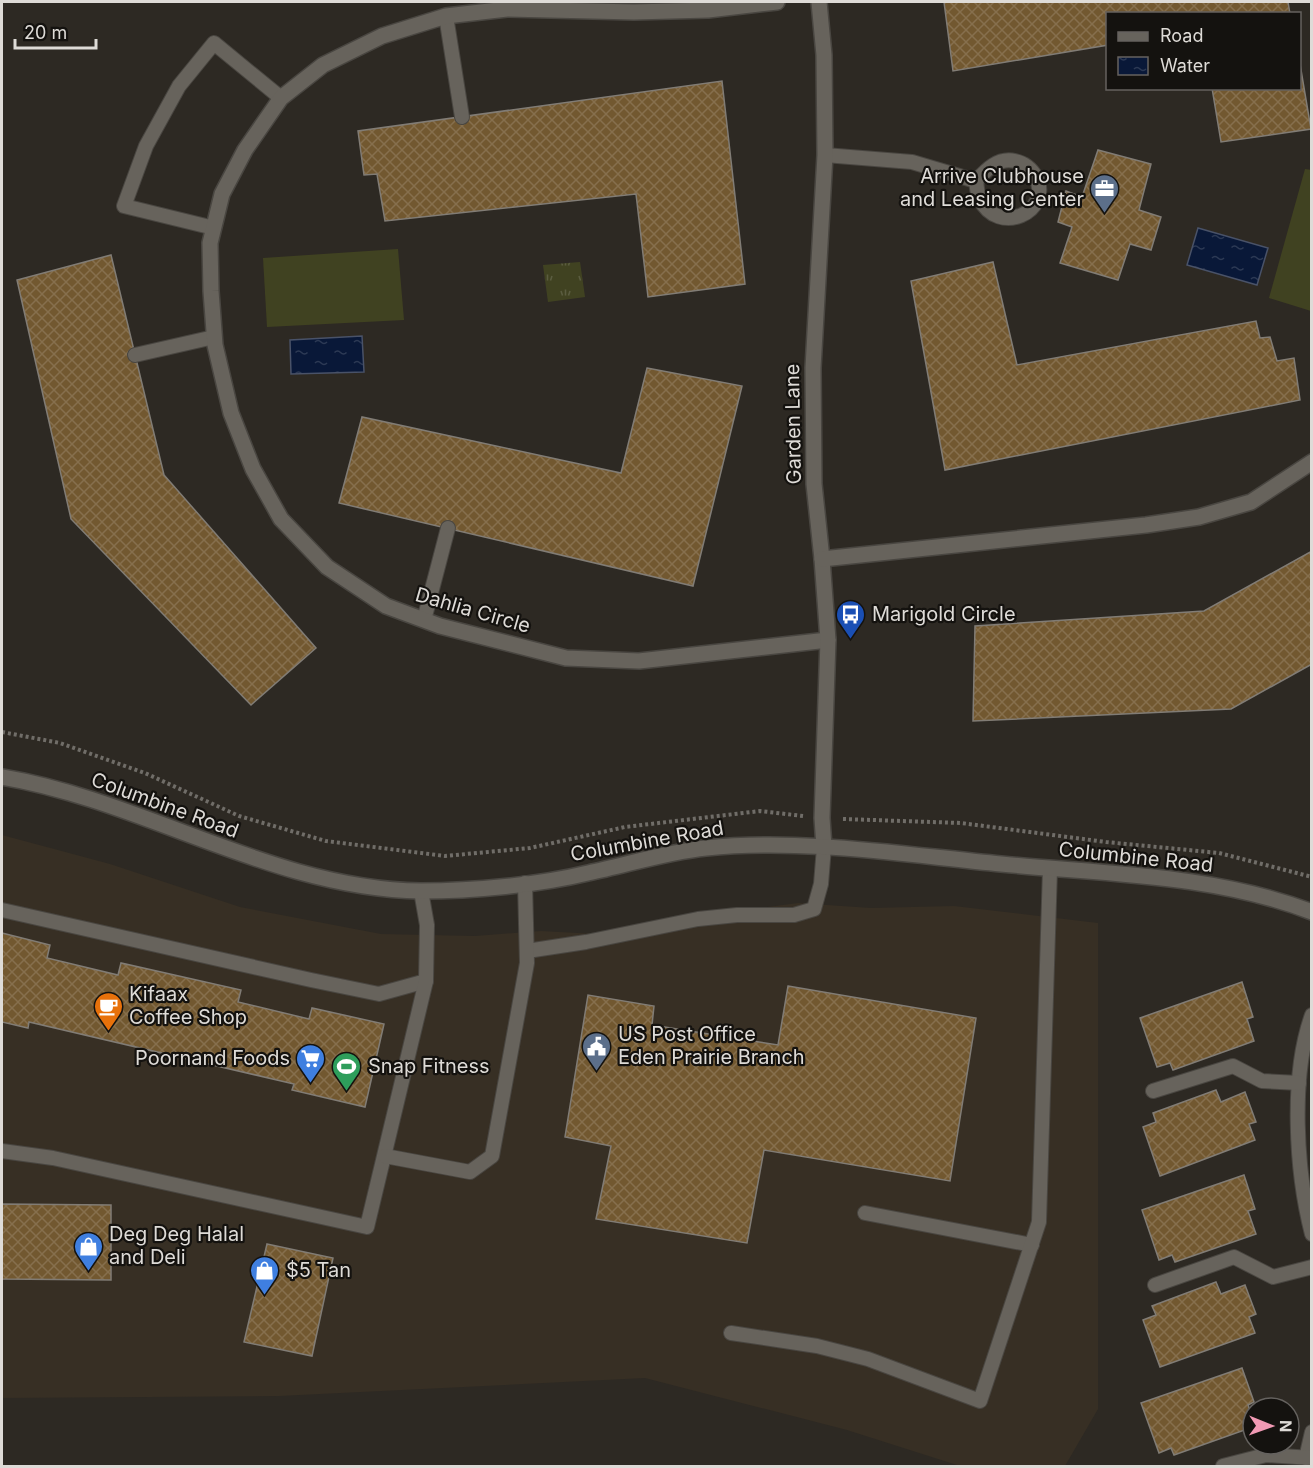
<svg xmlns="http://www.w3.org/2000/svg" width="1313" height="1468" font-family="Inter,sans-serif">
  <defs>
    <pattern id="park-tufts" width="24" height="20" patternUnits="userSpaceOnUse" patternTransform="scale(1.5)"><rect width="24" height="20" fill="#404221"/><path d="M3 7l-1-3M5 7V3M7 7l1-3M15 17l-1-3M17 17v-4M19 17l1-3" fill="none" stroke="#5b5d40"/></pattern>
    <pattern id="water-ripples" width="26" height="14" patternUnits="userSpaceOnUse" patternTransform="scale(1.5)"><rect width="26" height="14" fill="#091838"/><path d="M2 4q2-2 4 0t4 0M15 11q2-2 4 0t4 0" fill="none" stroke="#2c3954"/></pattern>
    <pattern id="building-cross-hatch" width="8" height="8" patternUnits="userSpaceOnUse" patternTransform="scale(1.5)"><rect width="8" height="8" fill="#725830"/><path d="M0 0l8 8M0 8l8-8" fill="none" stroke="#866f4d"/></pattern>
  </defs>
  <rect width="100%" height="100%" fill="#2d2923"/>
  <polygon fill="#372f24" points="2,835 110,864 240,907 381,934 475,936 541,931 614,935 705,915 798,903 871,908 954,906 1098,923 1098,1409 1065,1466 960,1466 847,1430 645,1378 279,1396 2,1398"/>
  <polygon fill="url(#park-tufts)" points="580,262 585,297 548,302 543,265"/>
  <g fill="#404221">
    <polygon points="1305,169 1312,170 1311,311 1269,298"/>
    <polygon points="398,249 404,320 267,327 263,258"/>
  </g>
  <g fill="url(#water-ripples)" stroke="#495268" stroke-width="1.5">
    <polygon points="1198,228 1268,248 1257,285 1187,265"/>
    <polygon points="362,336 364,372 291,374 290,340"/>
  </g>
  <g fill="url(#building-cross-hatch)" stroke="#817c75" stroke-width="1.5">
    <polygon points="944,2 1288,2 1290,14 1108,14 1108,45 953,71"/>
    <polygon points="1300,64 1311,129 1221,142 1212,88 1300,88"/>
    <polygon points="722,81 745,284 648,297 636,194 385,221 377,174 364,175 358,131"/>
    <polygon points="1098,150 1151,164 1139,210 1161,217 1151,250 1130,244 1118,280 1060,263 1072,227 1058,222 1066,191 1082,197"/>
    <polygon points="111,255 164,475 316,648 251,705 71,519 17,280"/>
    <polygon points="993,262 1017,365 1256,321 1260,338 1270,337 1277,361 1294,358 1300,400 945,470 911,281"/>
    <polygon points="647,368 742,386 693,586 339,503 362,417 621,473"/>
    <polygon points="1312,551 1312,664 1231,709 973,721 975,626 1204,611"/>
    <polygon points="2,933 50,945 47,958 118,975 121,963 241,990 238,1002 309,1019 312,1008 384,1024 365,1107 292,1090 294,1084 29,1022 28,1028 2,1022"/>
    <polygon points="1242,982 1253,1017 1247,1019 1254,1041 1173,1070 1170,1063 1157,1067 1140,1018"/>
    <polygon points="788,986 976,1018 950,1181 764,1150 747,1243 596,1219 611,1146 565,1137 588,995 654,1006 652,1025 778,1045"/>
    <polygon points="1216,1090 1221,1102 1245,1092 1256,1122 1249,1124 1255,1140 1160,1176 1143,1127 1156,1122 1153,1113"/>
    <polygon points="1244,1175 1255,1209 1248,1211 1256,1234 1175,1262 1172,1255 1159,1260 1142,1210"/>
    <polygon points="2,1204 111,1205 111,1280 2,1279"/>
    <polygon points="267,1244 333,1258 312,1356 244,1342"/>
    <polygon points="1216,1282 1221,1294 1245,1285 1256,1314 1249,1317 1255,1333 1160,1367 1143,1320 1156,1315 1152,1306"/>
    <polygon points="1242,1368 1254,1402 1248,1405 1253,1420 1253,1427 1174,1455 1171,1448 1159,1453 1141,1403"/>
  </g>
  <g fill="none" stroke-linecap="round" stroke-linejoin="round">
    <defs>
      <g id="service">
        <polyline points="446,16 462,117"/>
        <path d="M825 155 912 162 976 181C977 187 977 194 980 199 998 237 1053 212 1036 177 1031 168 1024 163 1015 161 998 157 986 170 976 181"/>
        <polyline points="214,228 124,206 146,146 179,86 214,43 281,98"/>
        <polyline points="135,355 214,337"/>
        <polyline points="424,620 448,528"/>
        <polyline points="2,910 311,980 379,994 426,981"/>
        <polyline points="527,951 586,942 698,919 737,915 794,915 814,909 821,884 824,847"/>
        <path d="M1312 1015C1290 1076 1296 1172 1312 1234"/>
        <polyline points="1153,1091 1233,1066 1262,1081 1299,1083"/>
        <polyline points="2,1151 53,1158 367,1227 426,981 427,925 421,891"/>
        <polyline points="385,1156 470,1172 492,1156 527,963 525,883"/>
        <polyline points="865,1213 1032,1245"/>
        <polyline points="1155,1285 1234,1257 1273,1277 1312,1267"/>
        <polyline points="731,1333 817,1346 868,1359 980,1401 1039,1222 1050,869"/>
        <polyline points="1306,1458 1312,1432"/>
        <polyline points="1223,1466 1266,1455 1312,1458"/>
      </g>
      <g id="minor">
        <polyline points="777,2 708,10 634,12 507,9 446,16 382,36 323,65 281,98 245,150 222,194 210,243 211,291 215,345 231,413 253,469 281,519 327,567 386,606 440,626 566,658 639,661 828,640"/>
        <polyline points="819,2 824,55 825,155 813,368 814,484 822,559 828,640 822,818 824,847"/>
        <polyline points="822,559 1146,525 1199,517 1251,502 1312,462"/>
      </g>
      <path id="tertiary" d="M2 777C145 801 273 889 421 891 472 891 539 885 588 873 627 865 666 852 706 848 802 838 906 855 1001 864 1104 874 1213 874 1312 912"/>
    </defs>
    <use href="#service" stroke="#494641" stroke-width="16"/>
    <use href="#minor" stroke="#494641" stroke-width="18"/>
    <use href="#tertiary" stroke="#494641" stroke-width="18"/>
    <g stroke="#706d68" stroke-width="4" stroke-dasharray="3 3" stroke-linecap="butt">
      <polyline points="2,732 60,743 145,773 239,816 326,841 445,856 530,848 625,827 760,811 803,816"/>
      <polyline points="843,819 961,823 1106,842 1219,853 1312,877"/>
    </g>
    <use href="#service" stroke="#67635c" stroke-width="14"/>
    <use href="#minor" stroke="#67635c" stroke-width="15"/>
    <use href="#tertiary" stroke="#67635c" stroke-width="15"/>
  </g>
  <defs>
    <symbol id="office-pin" viewBox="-11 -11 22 30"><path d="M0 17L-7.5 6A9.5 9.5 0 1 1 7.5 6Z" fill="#5c6f8a" stroke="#14120f"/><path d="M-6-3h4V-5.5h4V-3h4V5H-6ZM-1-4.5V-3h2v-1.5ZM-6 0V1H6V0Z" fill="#fff"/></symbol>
    <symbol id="bus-pin" viewBox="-11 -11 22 30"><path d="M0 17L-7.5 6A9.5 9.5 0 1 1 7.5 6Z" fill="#1a4fb4" stroke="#14120f"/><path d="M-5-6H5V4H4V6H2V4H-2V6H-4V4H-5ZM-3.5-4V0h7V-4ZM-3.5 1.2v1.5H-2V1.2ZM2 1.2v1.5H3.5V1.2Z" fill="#fff"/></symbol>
    <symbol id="cafe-pin" viewBox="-11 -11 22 30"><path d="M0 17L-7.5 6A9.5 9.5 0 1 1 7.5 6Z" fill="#e8710a" stroke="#14120f"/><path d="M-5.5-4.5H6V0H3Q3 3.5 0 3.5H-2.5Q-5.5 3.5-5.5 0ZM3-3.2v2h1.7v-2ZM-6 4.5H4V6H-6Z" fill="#fff"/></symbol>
    <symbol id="civic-pin" viewBox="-11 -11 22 30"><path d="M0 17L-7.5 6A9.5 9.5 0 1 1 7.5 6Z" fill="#5c6f8a" stroke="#14120f"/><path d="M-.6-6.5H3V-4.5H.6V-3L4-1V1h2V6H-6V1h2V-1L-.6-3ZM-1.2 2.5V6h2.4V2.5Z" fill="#fff"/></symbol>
    <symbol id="supermarket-pin" viewBox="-11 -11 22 30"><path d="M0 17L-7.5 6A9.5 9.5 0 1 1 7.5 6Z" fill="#3f7fe0" stroke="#14120f"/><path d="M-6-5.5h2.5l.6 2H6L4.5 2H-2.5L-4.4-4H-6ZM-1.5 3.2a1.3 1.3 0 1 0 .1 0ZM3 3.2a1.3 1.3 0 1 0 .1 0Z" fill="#fff"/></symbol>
    <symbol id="stadium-pin" viewBox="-11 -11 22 30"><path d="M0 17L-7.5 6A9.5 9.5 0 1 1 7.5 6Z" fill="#2e9e5b" stroke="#14120f"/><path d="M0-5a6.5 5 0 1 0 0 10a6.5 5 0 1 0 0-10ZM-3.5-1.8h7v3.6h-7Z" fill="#fff"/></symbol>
    <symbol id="shop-pin" viewBox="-11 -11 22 30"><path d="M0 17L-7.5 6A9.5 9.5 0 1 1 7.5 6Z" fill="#3f7fe0" stroke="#14120f"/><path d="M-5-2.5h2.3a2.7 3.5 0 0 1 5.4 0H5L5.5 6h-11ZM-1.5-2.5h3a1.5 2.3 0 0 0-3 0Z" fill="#fff"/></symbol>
  </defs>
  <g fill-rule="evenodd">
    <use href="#office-pin" x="1088" y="172" width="33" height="45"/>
    <use href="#bus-pin" x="834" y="598" width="33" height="45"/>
    <use href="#cafe-pin" x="92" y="990" width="33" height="45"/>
    <use href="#civic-pin" x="580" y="1030" width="33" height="45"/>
    <use href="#supermarket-pin" x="294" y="1042" width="33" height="45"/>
    <use href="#stadium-pin" x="330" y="1050" width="33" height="45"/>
    <use href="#shop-pin" x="72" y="1230" width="33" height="45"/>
    <use href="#shop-pin" x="248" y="1254" width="33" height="45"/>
  </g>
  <g text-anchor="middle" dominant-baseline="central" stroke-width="4.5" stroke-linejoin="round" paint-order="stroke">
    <g font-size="20" fill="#dedbd7" stroke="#14120f" text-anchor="start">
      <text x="1084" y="176" text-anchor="end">Arrive Clubhouse<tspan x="1084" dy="23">and Leasing Center</tspan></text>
      <text x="872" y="614">Marigold Circle</text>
      <text x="129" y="994">Kifaax<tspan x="129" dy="23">Coffee Shop</tspan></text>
      <text x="618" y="1034">US Post Office<tspan x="618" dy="23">Eden Prairie Branch</tspan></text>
      <text x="290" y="1058" text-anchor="end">Poornand Foods</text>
      <text x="368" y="1066">Snap Fitness</text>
      <text x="109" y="1234">Deg Deg Halal<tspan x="109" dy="23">and Deli</tspan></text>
      <text x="286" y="1270">$5 Tan</text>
    </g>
    <g font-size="20" fill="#dedbd7" stroke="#14120f">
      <text transform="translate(793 424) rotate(-91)">Garden Lane</text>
      <text transform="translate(473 610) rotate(16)">Dahlia Circle</text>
      <text transform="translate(165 805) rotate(20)">Columbine Road</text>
      <text transform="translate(647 841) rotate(-10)">Columbine Road</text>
      <text transform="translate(1136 857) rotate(6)">Columbine Road</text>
    </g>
  </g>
  <rect width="1313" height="1468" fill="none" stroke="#dedbd7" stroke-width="6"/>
  <rect x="1106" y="12" width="195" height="78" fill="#14120f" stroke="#65625f" stroke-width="1.5"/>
  <rect x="1118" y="32" width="30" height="9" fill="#67635c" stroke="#65625f" stroke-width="1.5"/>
  <text x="1160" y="42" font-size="18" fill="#dedbd7">Road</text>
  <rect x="1118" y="57" width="30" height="18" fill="url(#water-ripples)" stroke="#65625f" stroke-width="1.5"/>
  <text x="1160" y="72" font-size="18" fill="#dedbd7">Water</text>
  <g transform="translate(1271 1426) rotate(91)"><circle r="28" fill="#14120f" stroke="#65625f" stroke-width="1.5"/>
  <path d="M0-4.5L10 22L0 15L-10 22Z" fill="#f19ab4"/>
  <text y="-9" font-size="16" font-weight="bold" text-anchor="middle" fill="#dedbd7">N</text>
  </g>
  <path d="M15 39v9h81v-9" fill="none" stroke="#dedbd7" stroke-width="3"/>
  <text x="24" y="39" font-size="18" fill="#dedbd7" stroke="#14120f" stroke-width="4.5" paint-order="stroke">20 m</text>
</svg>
